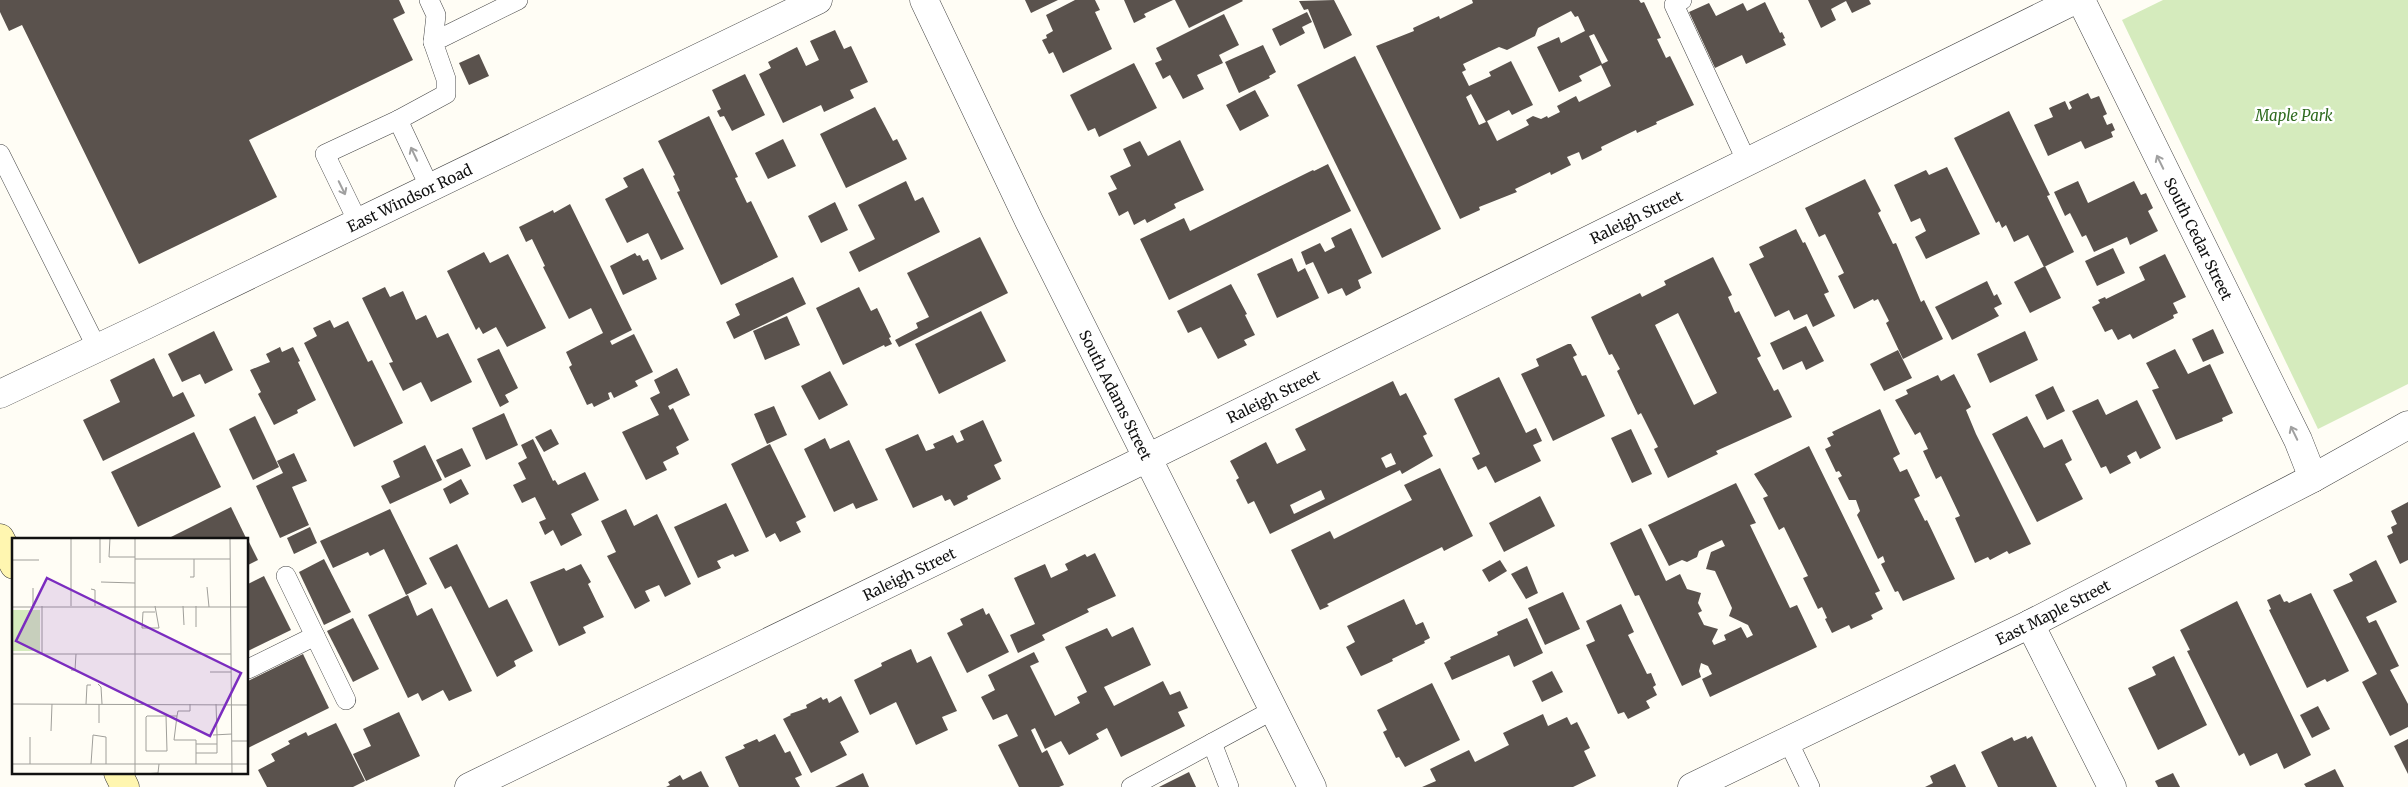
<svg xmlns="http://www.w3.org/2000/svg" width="2408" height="787" font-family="Merriweather,serif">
  <rect width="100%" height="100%" fill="#fffdf5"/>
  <polygon fill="#d5ebbd" points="2163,0 2408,0 2408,384 2318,429 2122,20"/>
  <g fill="#5a524d" fill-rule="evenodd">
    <polygon points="0,0 399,0 405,13 393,19 413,60 249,140 277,197 139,264 22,25 9,31 0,12"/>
    <polygon points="1025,0 1058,0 1031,13"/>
    <polygon points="1075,0 1095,0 1100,10 1095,12 1112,49 1063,73 1053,52 1049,54 1042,40 1047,38 1046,35 1053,31 1046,15"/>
    <polygon points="1124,0 1173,0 1144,14 1146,17 1134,23"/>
    <polygon points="1175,0 1242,0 1243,1 1189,28"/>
    <polygon points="1334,0 1352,35 1324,49 1308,9 1304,10 1299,1"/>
    <path d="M1472 0H1639L1641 3 1644 2 1661 38 1657 39 1666 58 1670 56 1694 105 1656 122 1657 124 1637 133 1636 130 1601 147 1602 150 1582 160 1579 152 1567 157 1571 165 1551 175 1550 172 1515 189 1517 192 1479 207 1480 210 1460 219 1376 46 1414 31 1413 28 1439 16 1440 19 1473 3ZM1571 11 1575 17 1578 16 1585 31 1561 43 1559 37 1537 47 1559 92 1582 81 1579 76 1601 65 1611 86 1579 102 1576 96 1557 106 1560 112 1548 118 1547 116 1541 119 1533 116 1526 120 1529 125 1497 141 1487 121 1509 110 1512 115 1533 105 1511 61 1489 72 1491 76 1469 86 1462 72 1466 70 1463 64 1499 47 1507 50 1535 36 1538 28ZM1594 34 1608 61 1602 64 1589 36ZM1471 94 1486 122 1479 125 1466 97Z"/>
    <polygon points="1808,0 1869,0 1871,4 1852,13 1846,1 1831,9 1836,20 1821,28"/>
    <polygon points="1765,2 1780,33 1782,32 1785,38 1783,39 1786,45 1746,64 1742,55 1715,68 1689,12 1709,3 1716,16 1743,3 1747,11"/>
    <polygon points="1307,12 1312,22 1302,27 1305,33 1280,46 1272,29"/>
    <polygon points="1224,14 1239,45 1219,55 1223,63 1197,75 1204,89 1183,99 1170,75 1163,79 1155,63 1162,60 1156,48"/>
    <polygon points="835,30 844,49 851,46 868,82 850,90 854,98 824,112 821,105 783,123 759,74 771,68 768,62 797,47 806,66 819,60 810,41"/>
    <polygon points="1263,45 1276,72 1269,76 1270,78 1239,93 1225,62"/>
    <polygon points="479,54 489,76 469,85 459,63"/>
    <polygon points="1355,56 1441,229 1382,258 1297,85"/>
    <polygon points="1134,63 1157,108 1099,137 1095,128 1088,131 1070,95"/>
    <polygon points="745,74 765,115 732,131 724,116 720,117 717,111 721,109 712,90"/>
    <polygon points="1255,90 1269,116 1240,131 1226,105"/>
    <polygon points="2088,93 2091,99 2099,96 2107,114 2103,116 2107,125 2112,123 2115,130 2111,132 2113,137 2085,149 2081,141 2048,156 2034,125 2053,117 2049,108 2065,101 2069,110 2072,108 2069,102"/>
    <polygon points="875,107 893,141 897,139 907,159 846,188 820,134"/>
    <polygon points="2009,111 2050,195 2047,196 2074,252 2044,267 2028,235 2014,242 2006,225 2002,228 1999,221 1996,223 1954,138"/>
    <polygon points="709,116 738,177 735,178 747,203 751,201 778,257 721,285 677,192 680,191 673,176 675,175 658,141"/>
    <polygon points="783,139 796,166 768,179 755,153"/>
    <polygon points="1180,140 1204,190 1174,204 1176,208 1147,223 1145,219 1134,225 1128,211 1119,216 1108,193 1117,189 1110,176 1131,166 1123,149 1140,141 1148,156"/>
    <polygon points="1328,164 1351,211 1169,300 1140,239 1184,218 1190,231 1313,170 1314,171"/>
    <polygon points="1947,167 1980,234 1926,259 1915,237 1926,231 1920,218 1911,222 1894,185 1926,170 1929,175"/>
    <polygon points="643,168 684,249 661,260 648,233 627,243 605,199 628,187 623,178"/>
    <polygon points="1865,179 1881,211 1878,213 1893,244 1896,243 1921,302 1924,300 1943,339 1903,359 1886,323 1889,321 1878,299 1874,301 1873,299 1854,309 1838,276 1844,273 1825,234 1819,237 1805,208"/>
    <polygon points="906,181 915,201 923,197 940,232 859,272 849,252 875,239 858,205"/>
    <polygon points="2078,181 2088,203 2134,181 2141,195 2146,193 2153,208 2148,211 2158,231 2130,245 2127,237 2094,252 2086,235 2082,237 2070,213 2065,216 2054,192"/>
    <polygon points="835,202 848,230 821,243 808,216"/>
    <polygon points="570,204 632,330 610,341 612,345 634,334 653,372 635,381 638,386 614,398 611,392 608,393 610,399 594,407 592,403 587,405 569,367 572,365 566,352 603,333 591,308 569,319 543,267 545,266 532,239 526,242 519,227 553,210 554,213"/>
    <polygon points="1351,228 1372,273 1358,280 1361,288 1346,296 1342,288 1328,294 1313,262 1306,265 1301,252 1320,243 1325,252 1335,247 1331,238"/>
    <polygon points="1796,229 1803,243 1805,242 1829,292 1824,294 1835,316 1813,327 1807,314 1794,320 1789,310 1775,317 1749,264 1764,257 1759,247"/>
    <polygon points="980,237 1008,293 899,347 895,340 918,328 916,323 929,317 907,273"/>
    <polygon points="2113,248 2125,273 2097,286 2085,261"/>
    <polygon points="484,252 490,263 508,254 546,328 507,347 496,327 483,334 479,327 476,330 447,271"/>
    <polygon points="635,253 637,256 640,255 643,261 648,259 657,279 623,295 610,266"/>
    <polygon points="2165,254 2186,297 2173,303 2178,313 2173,315 2174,318 2133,339 2130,334 2118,340 2112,329 2105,332 2092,307 2100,303 2098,300 2105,297 2106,299 2145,280 2139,267"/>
    <path d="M1713 257 1732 295 1728 297 1735 313 1739 311 1761 356 1757 358 1774 391 1778 389 1792 417 1716 451 1718 454 1668 478 1654 449 1658 447 1641 413 1638 415 1617 371 1620 369 1612 354 1609 355 1591 317 1640 293 1642 297 1666 285 1664 281ZM1678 313 1717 393 1694 405 1655 325Z"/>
    <polygon points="1292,258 1298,272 1305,268 1319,298 1277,318 1257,274"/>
    <polygon points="2045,266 2061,298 2030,313 2014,282"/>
    <polygon points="793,277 806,304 734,339 726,322 740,315 735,304"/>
    <polygon points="1987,281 1994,296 1997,294 2002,304 1994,308 1999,316 1952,340 1935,307"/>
    <polygon points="1231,284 1247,314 1245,315 1255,335 1244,340 1247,345 1218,359 1201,327 1188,333 1177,311"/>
    <polygon points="385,287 390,297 403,291 416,320 426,315 437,338 448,333 472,382 431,402 421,382 403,391 389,363 393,362 362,298"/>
    <polygon points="859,287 871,311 877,308 891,337 889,338 892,344 885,347 884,345 843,365 816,308"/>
    <polygon points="981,311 1006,361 939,394 915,344"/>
    <polygon points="787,316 800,345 765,360 753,331"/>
    <polygon points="330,320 334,328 348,321 368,362 372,360 403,423 354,447 304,343 317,336 313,328"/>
    <polygon points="1806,326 1824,361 1806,370 1802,361 1783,370 1770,343"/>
    <polygon points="2213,329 2224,353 2203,362 2192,339"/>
    <polygon points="214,331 233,370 205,384 200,374 182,382 168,354"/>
    <polygon points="2025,331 2038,360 1990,383 1977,354"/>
    <polygon points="1568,344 1571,344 1577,355 1573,357 1582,376 1586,375 1605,416 1553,441 1521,374 1539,366 1536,359"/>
    <polygon points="280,347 282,352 293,347 300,361 298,362 316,400 297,410 298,413 274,425 258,394 261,392 250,370 270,362 266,354"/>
    <polygon points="499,349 518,388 505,395 509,402 500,407 477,359"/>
    <polygon points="2175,349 2188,374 2210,364 2233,413 2222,418 2223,421 2176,440 2152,390 2159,388 2146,363"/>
    <polygon points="1898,350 1912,378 1884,391 1870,364"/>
    <polygon points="154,358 173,397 183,392 195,416 103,461 83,420 120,402 110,380"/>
    <polygon points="677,368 690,395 668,406 670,410 673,408 689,440 676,447 679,454 663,462 667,470 646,480 622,432 659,415 650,398 660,393 654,380"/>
    <polygon points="830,371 848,405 819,420 801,386"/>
    <polygon points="1954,374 1971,407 1966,410 1976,434 2031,544 2009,554 2007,551 1990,560 1988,557 1975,563 1955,518 1960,516 1941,476 1936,479 1923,451 1928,449 1920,432 1915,435 1895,400 1908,394 1906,390 1938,375 1941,381"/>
    <polygon points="1499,377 1526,433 1536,428 1542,441 1533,445 1541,461 1495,483 1486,466 1478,470 1472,458 1480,454 1454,399"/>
    <path d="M1393 381 1400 396 1406 393 1427 434 1423 436 1433 456 1402 474 1400 470 1270 534 1254 501 1248 504 1236 480 1239 478 1230 461 1266 442 1277 464 1306 450 1295 429ZM1391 453 1396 464 1386 468 1381 458ZM1321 490 1325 499 1294 514 1290 505Z"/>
    <polygon points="2053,386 2065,411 2047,420 2035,395"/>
    <polygon points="2098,399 2106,415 2137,400 2161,448 2140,459 2136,451 2127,456 2131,463 2110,474 2106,466 2101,468 2072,411"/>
    <polygon points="774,406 787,435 767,444 754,414"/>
    <polygon points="1880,409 1900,454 1893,458 1900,472 1907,469 1920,496 1914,499 1925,521 1927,520 1955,579 1903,601 1898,591 1895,592 1881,564 1885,562 1883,556 1878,559 1857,515 1860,511 1856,500 1849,500 1838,478 1842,476 1839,471 1836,472 1825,449 1831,446 1827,438 1834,435 1832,432"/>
    <polygon points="504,413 518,445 486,460 472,428"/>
    <polygon points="255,416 279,467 253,480 229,429"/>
    <polygon points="2027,416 2044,448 2062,439 2072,460 2065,464 2083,499 2037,522 1992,434"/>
    <polygon points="983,420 1002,461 994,465 1001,479 967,496 968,499 954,506 950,499 945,501 942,495 913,508 885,449 918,434 926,451 935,448 933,444 953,435 957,443 964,440 960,431"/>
    <polygon points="551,429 559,444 544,452 535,437"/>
    <polygon points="1631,429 1652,474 1632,483 1611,438"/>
    <polygon points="194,432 221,487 138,527 111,472"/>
    <polygon points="825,438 830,449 849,440 878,500 856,509 853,503 834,512 804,449"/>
    <polygon points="533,439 553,481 555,480 558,485 585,472 599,500 571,514 582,535 561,546 553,530 545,535 539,522 546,519 535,497 522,503 513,485 526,479 518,463 527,458 521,445"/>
    <polygon points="770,444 806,517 796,522 801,532 780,542 775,533 766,538 731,464"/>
    <polygon points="425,445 442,480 390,504 381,486 400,477 393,461"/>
    <polygon points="1809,446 1880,591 1875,593 1883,609 1871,615 1873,619 1851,629 1849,625 1832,633 1825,619 1827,618 1822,607 1818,609 1803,578 1808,576 1784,527 1779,530 1763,498 1768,496 1754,474"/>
    <polygon points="462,448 471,466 445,478 436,460"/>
    <polygon points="294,453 307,481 292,487 309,525 280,538 256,486 283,473 277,461"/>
    <polygon points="1440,468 1473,536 1444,551 1442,547 1327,604 1329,606 1320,610 1291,550 1330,531 1334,539 1412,500 1404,485"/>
    <polygon points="461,479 469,494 450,504 443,489"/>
    <polygon points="1736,483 1756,523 1750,525 1790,608 1797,605 1817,647 1710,697 1702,679 1712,674 1708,666 1701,663 1699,671 1701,677 1682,686 1639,595 1635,596 1610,543 1641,528 1666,581 1680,574 1687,589 1701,593 1698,603 1702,611 1698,613 1704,625 1718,629 1712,641 1714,645 1726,640 1724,635 1741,627 1747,638 1753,635 1748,625 1729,616 1732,608 1715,571 1706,569 1711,552 1725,546 1722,540 1699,551 1697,557 1687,562 1682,560 1669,566 1648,525"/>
    <polygon points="1540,496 1555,526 1504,552 1489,523"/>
    <polygon points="2408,502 2408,560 2400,564 2387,536 2393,533 2391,527 2397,524 2391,511"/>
    <polygon points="726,503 749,551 735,557 733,554 717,561 721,568 698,578 674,527"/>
    <polygon points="231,507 247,540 165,540"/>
    <polygon points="390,509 427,584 406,595 384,549 370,556 368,552 333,568 320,541"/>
    <polygon points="626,509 634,526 657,514 691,584 665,597 659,585 645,591 650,601 635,609 607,556 616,552 601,521"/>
    <polygon points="310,527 317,543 294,554 287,538"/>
    <polygon points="248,540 258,560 248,565"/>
    <polygon points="457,544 489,608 507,599 533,651 514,661 516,666 497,677 451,586 445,589 429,558"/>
    <polygon points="1095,553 1116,596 1087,609 1089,612 1042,635 1045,640 1018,653 1010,635 1035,624 1014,578 1045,564 1051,578 1068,570 1065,564 1085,554 1087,557"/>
    <polygon points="324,559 351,612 324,625 299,572"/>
    <polygon points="1500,560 1507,571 1489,582 1482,570"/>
    <polygon points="2376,560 2397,602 2366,617 2369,623 2376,620 2399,666 2390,670 2408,704 2408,727 2390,736 2362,682 2377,674 2333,590 2353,581 2349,574"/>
    <polygon points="581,564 591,582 588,584 604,617 583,627 586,633 559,646 530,582 564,568 566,571"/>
    <polygon points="1527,566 1538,593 1526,599 1511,574"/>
    <polygon points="264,576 291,630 248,651 248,584"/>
    <polygon points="1563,592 1580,629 1545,645 1528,608"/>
    <polygon points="2311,593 2349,671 2327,682 2325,679 2307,688 2269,610 2271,609 2267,600 2280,594 2284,602 2287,601 2289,603"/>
    <polygon points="408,595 417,616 432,608 472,691 449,701 443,690 422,701 418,693 408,698 368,615"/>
    <polygon points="1404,599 1416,625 1423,622 1430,638 1424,641 1425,643 1392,659 1393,661 1361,676 1346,647 1355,642 1347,626"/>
    <polygon points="2237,601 2311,755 2284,769 2277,753 2250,766 2244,753 2239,756 2187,651 2190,650 2180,630"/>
    <polygon points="1621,604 1634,632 1628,635 1647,674 1651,673 1656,685 1653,687 1657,695 1646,701 1650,708 1628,719 1624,712 1618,714 1586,645 1595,641 1586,621"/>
    <polygon points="983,608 986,615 989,613 1009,652 967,673 947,633 963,625 960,619"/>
    <polygon points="353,618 379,669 353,682 327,631"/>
    <polygon points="1527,618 1543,653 1514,667 1509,655 1452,680 1444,663 1451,659 1450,657 1498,635 1497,632"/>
    <polygon points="1133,627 1151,665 1104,687 1114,706 1163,681 1170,695 1180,691 1188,708 1178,712 1185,726 1121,757 1107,728 1096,734 1099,739 1069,755 1061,741 1045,749 1035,728 1031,730 1042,753 1047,750 1064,785 1059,787 1019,787 998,745 1018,736 1007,714 993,720 981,697 995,690 988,675 1034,652 1039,662 1030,666 1055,716 1080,703 1077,697 1087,692 1065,647 1107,628 1112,637"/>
    <polygon points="911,649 917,663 931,656 957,711 942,717 948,730 916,745 896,702 870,715 854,680 882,666 881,663"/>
    <polygon points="303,654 329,708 248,748 248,681"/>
    <polygon points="2174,656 2207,725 2158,750 2128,688 2156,675 2152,667"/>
    <polygon points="1552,671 1563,692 1542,702 1532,681"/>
    <polygon points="1432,683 1460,740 1405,767 1399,757 1396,758 1383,732 1387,730 1377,710"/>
    <polygon points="841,696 859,732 840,742 847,755 811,773 783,719 791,715 790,714 807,708 806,705 821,697 823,700 827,698 829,703"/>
    <polygon points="2318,706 2330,729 2312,738 2300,715"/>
    <polygon points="399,712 420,756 366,781 353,754 371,746 363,729"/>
    <polygon points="1543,714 1548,726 1567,717 1571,725 1577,722 1590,748 1584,751 1596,776 1573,787 1422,787 1436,781 1430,769 1469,750 1475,762 1509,745 1503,733"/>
    <polygon points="336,723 365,781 353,787 267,787 258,770 275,761 271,754 290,744 288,741 306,732 308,736"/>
    <polygon points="775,734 785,753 790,751 802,775 795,778 800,787 739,787 725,757 745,748 743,745 757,739 759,742"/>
    <polygon points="2026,736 2027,739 2032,736 2057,787 1998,787 1981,752 2012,737 2014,741"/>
    <polygon points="2408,739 2408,774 2394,746"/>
    <polygon points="1955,764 1966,787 1925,787 1933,783 1930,776"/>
    <polygon points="2335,769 2344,787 2306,787 2304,784"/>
    <polygon points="701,771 709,787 666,787 670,785 668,782 680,775 683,780"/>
    <polygon points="1189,772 1196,787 1159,787"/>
    <polygon points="863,773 869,787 835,787"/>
    <polygon points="2173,773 2180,787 2158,787 2155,781"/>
  </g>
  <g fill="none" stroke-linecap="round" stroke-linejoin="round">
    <defs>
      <g id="service">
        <polyline points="429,0 436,15 433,42"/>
        <polyline points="1682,0 1674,5 1747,162"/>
        <polyline points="398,120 430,188"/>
        <polyline points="0,154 97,348"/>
        <polyline points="358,222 325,154 398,120 446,94 446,79 433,42 518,0"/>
        <polyline points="286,576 346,700"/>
        <polyline points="248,669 315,636"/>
        <polyline points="1788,741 1810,787"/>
        <polyline points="1212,743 1273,710"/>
        <polyline points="1131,787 1212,743 1229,787"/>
      </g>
      <g id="minor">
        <path id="s1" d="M2081 0 2298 440 2313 478"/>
        <path id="s2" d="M0 394 146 325 818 0"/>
        <polyline points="2030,624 2112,787"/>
        <path id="s3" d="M469 787 1123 470 2075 0"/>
        <path id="s4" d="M1692 787 2030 624 2313 478 2408 425"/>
      </g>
      <g id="tertiary">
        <path id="s5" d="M924 0 1029 221 1312 787"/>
      </g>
      <g id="secondary">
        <polyline points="0,538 14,565"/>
        <polyline points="118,773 125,787"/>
      </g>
    </defs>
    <use href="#service" stroke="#444" stroke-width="20"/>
    <use href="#minor" stroke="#444" stroke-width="29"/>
    <use href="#tertiary" stroke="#444" stroke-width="29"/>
    <use href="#secondary" stroke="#333" stroke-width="29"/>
    <use href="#service" stroke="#fff" stroke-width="19"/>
    <use href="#minor" stroke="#fff" stroke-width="28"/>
    <use href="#tertiary" stroke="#fff" stroke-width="28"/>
    <use href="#secondary" stroke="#fff6b0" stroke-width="28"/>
  </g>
  <defs><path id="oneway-shaft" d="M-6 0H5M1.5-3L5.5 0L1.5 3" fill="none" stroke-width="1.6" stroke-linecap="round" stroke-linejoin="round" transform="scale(1.25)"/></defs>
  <g stroke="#a0a0a0">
    <use href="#oneway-shaft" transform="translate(414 154) rotate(-115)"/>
    <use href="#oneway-shaft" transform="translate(2160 162) rotate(-116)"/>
    <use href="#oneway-shaft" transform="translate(342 188) rotate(64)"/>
    <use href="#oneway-shaft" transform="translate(2294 433) rotate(-116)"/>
  </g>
  <g text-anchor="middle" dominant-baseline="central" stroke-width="5" stroke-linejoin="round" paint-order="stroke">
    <g font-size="15" font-style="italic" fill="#2f6b1f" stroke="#fff">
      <text x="2294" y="115">Maple Park</text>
    </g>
    <g font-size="15" fill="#111" stroke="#fff">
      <text stroke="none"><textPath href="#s2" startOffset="454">East Windsor Road</textPath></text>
      <text stroke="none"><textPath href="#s3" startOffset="1299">Raleigh Street</textPath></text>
      <text stroke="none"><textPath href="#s1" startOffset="266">South Cedar Street</textPath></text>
      <text stroke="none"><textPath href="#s5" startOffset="439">South Adams Street</textPath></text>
      <text stroke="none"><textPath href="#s3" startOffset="894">Raleigh Street</textPath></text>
      <text stroke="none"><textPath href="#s3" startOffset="489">Raleigh Street</textPath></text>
      <text stroke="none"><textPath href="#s4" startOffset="401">East Maple Street</textPath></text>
    </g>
  </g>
  <g transform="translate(12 538)">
    <rect width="236" height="236" fill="#fffdf5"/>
    <path d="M0 72H28V113H0Z" fill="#d5ebbd"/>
    <path fill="none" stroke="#a09f9a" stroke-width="1" d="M59 0V68M88 0V25M98 0 97 19H123M123 0V236M218 0 220 236M123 21H218M0 22H27M178 39H182V21M89 44 123 45M195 49 197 69M21 50V69M79 51 83 52V68M143 68 147 90H130L131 74H143M171 68 172 87M184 68V89M0 69H237M0 116H219M30 116V68M59 132H63L64 116M198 134H219M86 146 89 149 90 166M0 166 237 167M74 166 75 147H79M204 166 205 196M154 178 155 213H134V179L135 178H165L166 173H178V166M165 178 162 202H184V226M87 185V166M39 193 40 166M201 197 220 196M220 203H237M184 206H205M184 215H205V196M0 226H237M18 226V199M79 226 81 197 94 199V226M131 236 146 235 147 226"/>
    <path fill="#7b2cbf" fill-opacity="0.15" stroke="#7b2cbf" stroke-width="2.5" d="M35 40 229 135 198 198 4 103Z"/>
    <rect width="236" height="236" fill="none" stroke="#111" stroke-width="2.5"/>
  </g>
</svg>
